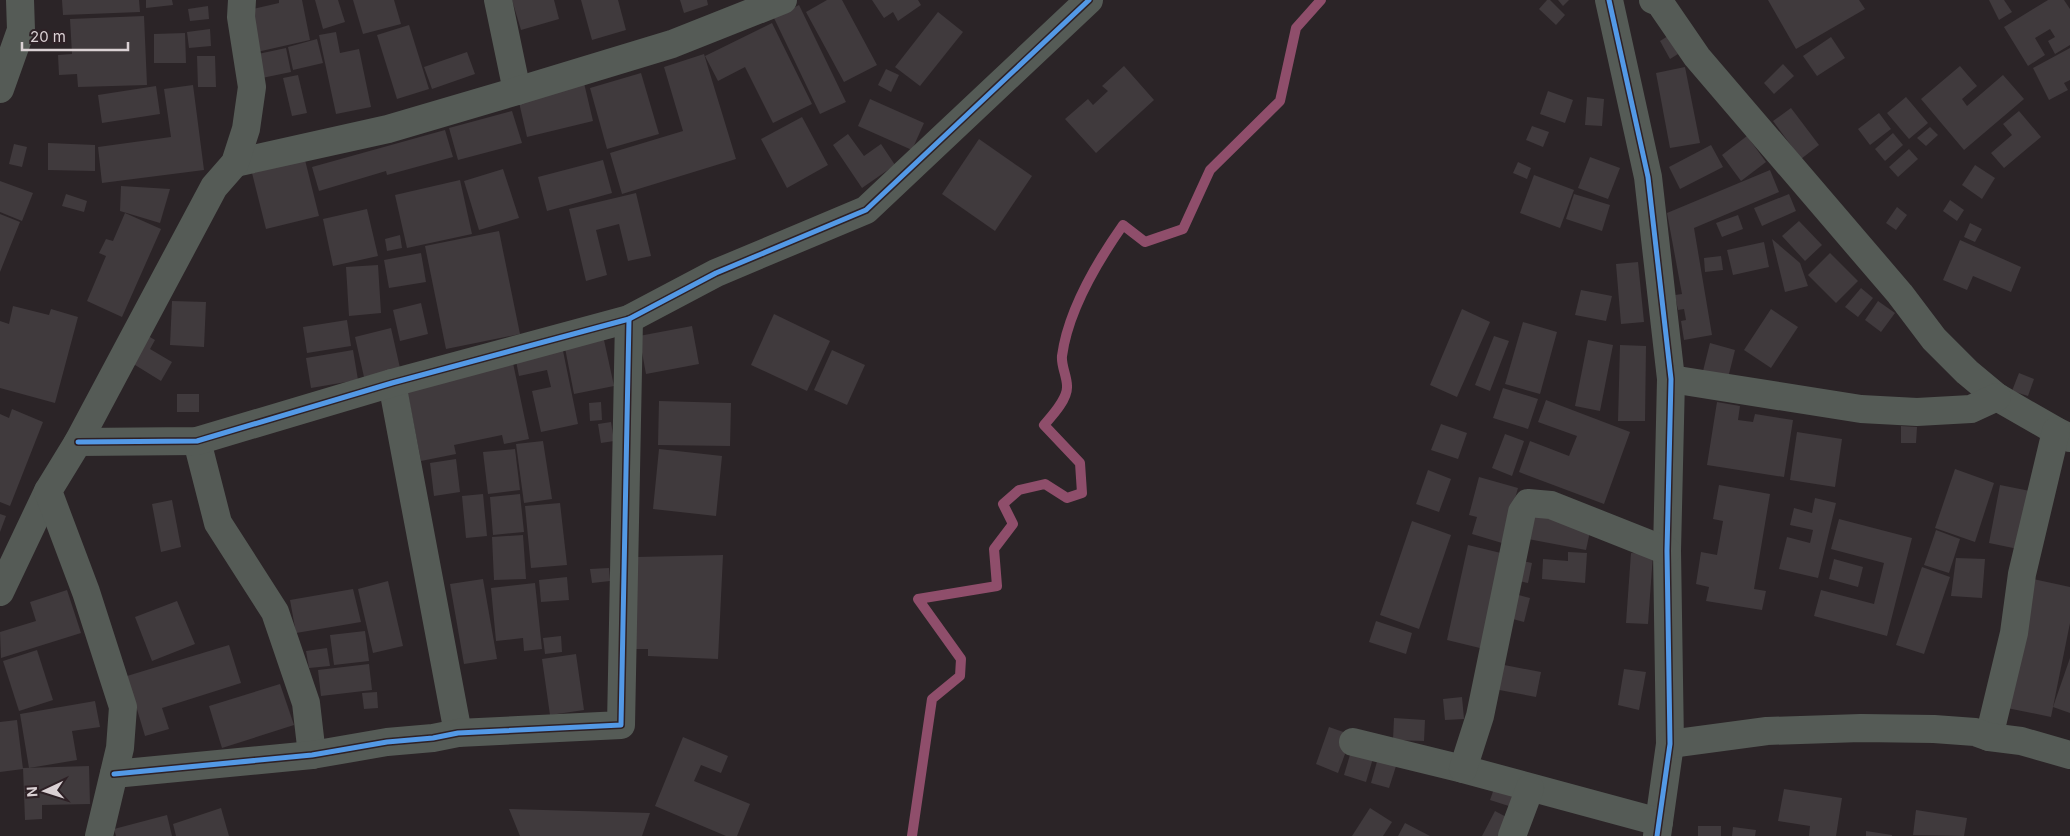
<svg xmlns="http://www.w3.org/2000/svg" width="2070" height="836" viewBox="0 0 2070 836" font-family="Inter,sans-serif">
	<rect width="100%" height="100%" fill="#2b2427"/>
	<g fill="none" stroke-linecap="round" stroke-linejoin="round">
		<path stroke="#8f4e6b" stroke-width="10" d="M912,836l20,-137 28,-23 1,-17 -43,-60 79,-13 -3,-37 19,-25 -10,-20 16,-14 26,-6 22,14 15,-5 -2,-30 -36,-38c8,-9 24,-26 23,-39 0,-10 -6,-20 -5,-30 6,-45 35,-94 61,-131l22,17 38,-13 27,-59 70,-69 16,-73 25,-28"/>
	</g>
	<g fill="#403a3d">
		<path d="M62,0h77l1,12 -77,3z"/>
		<path d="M146,0h26l1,5 -27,3z"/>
		<path d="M279,0h23l8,40 -53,12 -9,-42 31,-7z"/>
		<path d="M315,0h23l7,22 -22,7z"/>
		<path d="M353,0h41l7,24 -38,10z"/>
		<path d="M512,0h42l5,19 -38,11z"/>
		<path d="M581,0h37l8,30 -34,10z"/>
		<path d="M680,0h27l1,5 -24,8z"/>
		<path d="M827,0h15l35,65 -33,17 -38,-70z"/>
		<path d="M872,0h46l3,5 -23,16 -5,-9 -9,6z"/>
		<path d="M1547,0h3l15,15 -9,10 -17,-16z"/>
		<path d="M1558,0h11l-6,6z"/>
		<path d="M1768,0h91l6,9 -69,40z"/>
		<path d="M1989,0h15l8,12 -13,8z"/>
		<path d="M2048,0h16l6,9v36l-15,9 -7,-13 7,-4 -5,-8 -15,9 10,17 -17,11 -24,-39z"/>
		<path d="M799,5l47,97 -26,12 -46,-96z"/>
		<path d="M208,6l1,13 -19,2 -2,-12z"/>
		<path d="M938,12l25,20 -43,54 -25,-19z"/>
		<path d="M144,16l3,69 -69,2 -1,-13 -18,1 -1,-20 14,-1 -2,-35z"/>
		<path d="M772,23l40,81 -39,19 -28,-56 -27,14 -13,-25z"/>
		<path d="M409,25l20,64 -32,10 -20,-64z"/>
		<path d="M210,29l1,17 -22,2 -2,-16z"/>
		<path d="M336,32l4,21 19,-4 12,58 -35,7 -17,-79z"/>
		<path d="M185,33l1,30h-32v-29z"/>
		<path d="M1668,36l10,18 -8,5 -10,-18z"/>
		<path d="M1831,37l14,21 -28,18 -14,-20z"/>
		<path d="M317,39l6,24 -30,7 -5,-23z"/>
		<path d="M286,48l5,24 -29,6 -4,-24z"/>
		<path d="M2070,48v32l-6,3 4,7 -19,10 -16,-32z"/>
		<path d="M467,52l8,22 -43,15 -8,-22z"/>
		<path d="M704,54l32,105 -114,35 -12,-41 73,-22 -19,-64z"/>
		<path d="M197,56h18l1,31h-18z"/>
		<path d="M1783,64l11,12 -20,18 -10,-11z"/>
		<path d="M1124,66l30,34 -58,53 -31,-34 23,-20 5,6 15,-14 -6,-5z"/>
		<path d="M1960,66l17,20 -15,13 5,7 36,-31 21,24 -60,51 -43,-51z"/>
		<path d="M1685,67l15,76 -30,5 -14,-75z"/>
		<path d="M886,69l13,6 -8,17 -13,-7z"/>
		<path d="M641,73l18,61 -52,15 -17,-61z"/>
		<path d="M298,75l9,38 -15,3 -9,-38z"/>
		<path d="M584,83l9,38 -66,16 -9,-39z"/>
		<path d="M193,85l11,85 -102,13 -4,-36 73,-10 -7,-48z"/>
		<path d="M156,86l4,28 -58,9 -4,-28z"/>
		<path d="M1548,91l25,9 -8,23 -25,-9z"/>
		<path d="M1587,97l17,2 -2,27 -17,-1z"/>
		<path d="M1906,97l22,26 -19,16 -22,-26z"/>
		<path d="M870,99l54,24 -12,27 -54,-24z"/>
		<path d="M1791,108l28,37 -18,14 -28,-38z"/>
		<path d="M512,111l10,32 -64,17 -9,-32z"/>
		<path d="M2019,111l22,26 -37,31 -13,-15 21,-18 -9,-11z"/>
		<path d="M1879,113l12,16 -21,16 -12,-16z"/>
		<path d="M802,117l26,48 -41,23 -26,-49z"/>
		<path d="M1532,126l17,6 -6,15 -17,-7z"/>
		<path d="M1930,127l8,8 -12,11 -9,-8z"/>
		<path d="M445,130l8,27 -66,18 -1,-4 -67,20 -7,-24z"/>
		<path d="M1893,133l10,12 -18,16 -10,-12z"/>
		<path d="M848,134l16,22 17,-12 14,21 -33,23 -29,-43z"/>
		<path d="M1747,136l19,26 -25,19 -19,-26z"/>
		<path d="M979,139l53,37 -37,55 -53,-37z"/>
		<path d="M48,143l47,2v26l-47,-1z"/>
		<path d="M14,144l13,3 -5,20 -13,-3z"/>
		<path d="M1711,145l12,22 -43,22 -11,-22z"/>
		<path d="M1909,149l9,10 -20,18 -9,-10z"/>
		<path d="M1590,157l30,11 -12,31 -30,-11z"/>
		<path d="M305,160l14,56 -53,13 -14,-56z"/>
		<path d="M603,160l9,33 -65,18 -9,-34z"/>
		<path d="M1518,162l13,6 -4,11 -14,-6z"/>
		<path d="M1975,165l20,13 -13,21 -20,-14z"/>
		<path d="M503,169l16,49 -40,12 -15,-49z"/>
		<path d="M1770,170l9,22 -85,36 18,107 -28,5 -3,-19 5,-1 -2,-11 -6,1 -3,-15 7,-1 -15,-81z"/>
		<path d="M1534,175l40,15 -14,38 -40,-15z"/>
		<path d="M460,180l12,54 -65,14 -12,-53z"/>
		<path d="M0,181l33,12 -11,28 -22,-9z"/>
		<path d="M121,186l49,3 -10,34 -40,-12z"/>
		<path d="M636,193l15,63 -23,5 -9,-37 -23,6 11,45 -21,6 -17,-72z"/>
		<path d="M66,194l21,7 -3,11 -22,-6z"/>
		<path d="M1574,194l36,11 -8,26 -36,-12z"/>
		<path d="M1789,194l7,17 -34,15 -8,-18z"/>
		<path d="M1950,200l14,10 -7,11 -14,-10z"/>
		<path d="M1897,207l10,8 -11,15 -10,-7z"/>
		<path d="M367,209l11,47 -45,10 -10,-47z"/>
		<path d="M125,213l36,16 -39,88 -35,-16 19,-45 -7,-3 7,-14 7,2z"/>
		<path d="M0,214l20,8 -20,50z"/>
		<path d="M1738,215l5,14 -21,8 -6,-14z"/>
		<path d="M1799,221l23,24 -17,16 -23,-25z"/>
		<path d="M1970,223l12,6 -7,13 -11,-5z"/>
		<path d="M499,231l21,103 -74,15 -21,-103z"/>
		<path d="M400,235l2,13 -15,3 -2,-12z"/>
		<path d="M1772,239l28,24 8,23 -23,6z"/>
		<path d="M1960,240l61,27 -10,25 -38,-16 -6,14 -24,-10z"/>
		<path d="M1764,242l5,25 -36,8 -6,-25z"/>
		<path d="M421,253l5,29 -37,6 -5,-28z"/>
		<path d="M1830,253l28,28 -22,22 -28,-28z"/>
		<path d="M1721,256l2,14 -18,2 -1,-14z"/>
		<path d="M1638,262l6,60 -23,2 -5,-60z"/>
		<path d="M378,265l3,48 -32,3 -3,-49z"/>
		<path d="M1861,288l12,10 -15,19 -13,-10z"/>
		<path d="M1581,290l31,6 -6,25 -31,-6z"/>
		<path d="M172,301l34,1 -2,45 -34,-2z"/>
		<path d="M1878,301l17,12 -14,19 -16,-12z"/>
		<path d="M421,303l7,31 -28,7 -7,-31z"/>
		<path d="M13,306l36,9 2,-6 27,8 -23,86 -55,-15v-67l9,3z"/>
		<path d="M1462,309l28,13 -33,75 -27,-12z"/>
		<path d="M1771,309l27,18 -27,41 -27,-18z"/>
		<path d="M774,314l56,27 -23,50 -56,-26z"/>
		<path d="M347,320l4,26 -44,7 -4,-26z"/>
		<path d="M1523,322l34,10 -17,62 -35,-10z"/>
		<path d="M692,326l7,38 -53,10 -7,-38z"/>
		<path d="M391,328l9,40 -36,9 -9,-40z"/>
		<path d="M143,333l12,7 -5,9 22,13 -11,19 -34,-21z"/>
		<path d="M1494,336l15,5 -19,50 -15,-6z"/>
		<path d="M604,340l10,46 -40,8 -9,-46z"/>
		<path d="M1588,340l25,5 -13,66 -25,-5z"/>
		<path d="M1710,343l25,7 -8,32 -25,-7z"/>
		<path d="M1620,345l26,1 -1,75h-27z"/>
		<path d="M562,346l16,78 -37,8 -9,-41 19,-4 -4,-17 -28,6 -4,-20z"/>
		<path d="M353,350l5,30 -47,8 -5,-30z"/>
		<path d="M832,350l33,15 -18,40 -33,-15z"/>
		<path d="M513,363l16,76 -25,5 -2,-9 -48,10 2,9 -35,7 -15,-76z"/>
		<path d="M2019,373l15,6 -6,17 -16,-5z"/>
		<path d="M1503,388l35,11 -10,30 -35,-11z"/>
		<rect x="177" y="394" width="22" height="18"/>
		<path d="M1546,400l84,32 -26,72 -85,-32 11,-31 39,15 8,-20 -39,-14z"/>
		<path d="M659,401l72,2 -1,43 -72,-1z"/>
		<path d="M601,402l1,18 -12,1 -1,-18z"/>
		<path d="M1717,402l23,4 -2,14 15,2 2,-8 38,6 -9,57 -77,-12z"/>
		<path d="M12,409l31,13 -33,84 -10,-4v-88l9,4z"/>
		<path d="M611,422l3,19 -13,2 -3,-19z"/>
		<path d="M1441,424l26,9 -9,26 -27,-9z"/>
		<path d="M1901,426l16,1 -1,16h-15z"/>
		<path d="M1797,432l45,7 -7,48 -45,-7z"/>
		<path d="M1505,434l19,7 -12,35 -20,-8z"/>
		<path d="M543,441l9,58 -28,4 -8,-59z"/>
		<path d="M515,449l5,41 -32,4 -5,-42z"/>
		<path d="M659,449l63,7 -6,60 -63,-7z"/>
		<path d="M456,459l4,33 -26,4 -4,-33z"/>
		<path d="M1955,469l39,14 -19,59 -40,-14z"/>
		<path d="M1428,470l23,9 -12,33 -23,-8z"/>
		<path d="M1479,477l39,11 -16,55 -30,-9 5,-17 -8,-2z"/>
		<path d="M1719,485l51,9 -16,95 12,2 -4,19 -56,-9 3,-14 -13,-3 5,-32 16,3 6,-34 -10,-2z"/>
		<path d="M2000,485l30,6 -12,58 -29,-6z"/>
		<path d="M483,494l4,42 -21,2 -4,-42z"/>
		<path d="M520,494l4,38 -31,3 -3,-38z"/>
		<path d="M1815,498l21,5 -18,75 -39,-9 8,-32 23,6 3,-13 -23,-5 4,-17 18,5z"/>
		<path d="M172,500l9,47 -20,5 -9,-48z"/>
		<path d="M560,503l7,62 -36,3 -6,-62z"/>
		<path d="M1533,511l59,11 -6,28 -58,-11z"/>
		<path d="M0,514l6,2 -6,16z"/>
		<path d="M1839,519l73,19 -25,98 -73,-20 7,-26 53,14 10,-41 -53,-14z"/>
		<path d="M1412,521l39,14 -32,94 -39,-14z"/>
		<path d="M1936,530l24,9 -11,34 -25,-8z"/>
		<path d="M523,535l3,44 -32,1 -2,-43z"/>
		<path d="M1468,545l37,9 -21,95 -37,-9z"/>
		<path d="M1568,552l19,1 -2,30 -43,-4 1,-20 25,2z"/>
		<path d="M1631,553l22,1 -5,70 -22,-1z"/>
		<path d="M723,555l-5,104 -70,-3v-7h-13l2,-92z"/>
		<path d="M1956,558l29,1 -3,39 -31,-2z"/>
		<path d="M1834,559l29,8 -5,20 -29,-8z"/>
		<path d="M1523,561l9,2 -4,20 -10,-2z"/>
		<path d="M1922,567l28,10 -26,77 -28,-9z"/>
		<path d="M609,568l1,13 -18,2 -2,-14z"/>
		<path d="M567,577l2,23 -28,2 -2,-22z"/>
		<path d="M2028,578l42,9v36l-19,94 -49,-10z"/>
		<path d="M483,579l14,80 -33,5 -14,-80z"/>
		<path d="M388,581l15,65 -30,7 -15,-64z"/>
		<path d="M535,583l7,66 -18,2 -1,-13 -27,3 -5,-53z"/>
		<path d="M353,589l8,33 -65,11 -6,-33z"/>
		<path d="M67,590l14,43 -80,25 -1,-26 36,-11 -6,-19z"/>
		<path d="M1515,594l15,4 -6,24 -15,-4z"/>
		<path d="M177,601l18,43 -43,17 -17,-44z"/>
		<path d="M1376,621l36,12 -6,21 -37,-12z"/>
		<path d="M365,631l4,30 -35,4 -4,-30z"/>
		<path d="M561,636l1,16 -17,2 -2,-16z"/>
		<path d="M229,645l12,38 -79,25 7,21 -24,7 -18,-60z"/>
		<path d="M327,648l3,18 -21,2 -3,-17z"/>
		<path d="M37,650l16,50 -34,11 -16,-50z"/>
		<path d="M576,654l8,56 -34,5 -8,-56z"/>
		<path d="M2070,658v55l-17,-6z"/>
		<path d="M369,664l3,26 -51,6 -3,-26z"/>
		<path d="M1499,664l42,8 -5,25 -42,-8z"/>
		<path d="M1624,669l22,3 -7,38 -21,-5z"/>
		<path d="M280,684l14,41 -72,23 -13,-42z"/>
		<path d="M377,692l1,16 -14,1 -2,-16z"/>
		<path d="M1462,697l2,22 -19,1 -2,-21z"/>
		<path d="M95,701l5,26 -28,4 5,29 -48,8 -9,-54z"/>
		<path d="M1394,718l31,2 -1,21 -31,-1z"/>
		<path d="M17,720l6,49 -23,3v-50z"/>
		<path d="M1329,727l23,8 -14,38 -22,-9z"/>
		<path d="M683,737l45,19 -7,17 -20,-8 -7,16 56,23 -13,32h-11l-71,-30z"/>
		<path d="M1352,748l22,7 -8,27 -22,-7z"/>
		<path d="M1378,758l19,5 -8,25 -18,-5z"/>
		<path d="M89,766l1,38 -48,1v14l-17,1 -2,-52z"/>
		<path d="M1496,783l22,8 -6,16 -22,-7z"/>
		<path d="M1784,789l58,9 -6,38h-27l1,-10 -32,-5z"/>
		<path d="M221,808l8,28h-53l-3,-12z"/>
		<path d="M1370,808l22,14 -9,14h-31z"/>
		<path d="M509,809l141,4 -8,23h-122z"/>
		<path d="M1916,810l51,8 -3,18 -51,-1z"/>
		<path d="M1495,811l19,10 -8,15h-24z"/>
		<path d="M167,815l5,21h-56l-2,-7z"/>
		<path d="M1405,823l25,13h-32z"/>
		<rect x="1698" y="826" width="23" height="10"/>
		<path d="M1733,827l23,3 -1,6h-23z"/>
		<path d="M1866,831l26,4v1h-26z"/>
	</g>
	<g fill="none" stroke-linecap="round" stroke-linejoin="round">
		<g stroke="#555b56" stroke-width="28">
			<path d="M498,0l19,91"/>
			<path d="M1609,0l39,177 23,202 -4,172 3,193 -13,92"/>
			<path d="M1653,0l7,3 37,54 203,237 34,45 33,33 30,25 59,34 14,7"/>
			<path d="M0,89l21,-59 -1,-30"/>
			<path d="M235,163l153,-34 129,-38 155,-47 111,-44"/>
			<path d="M1671,379l190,30 56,3 54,-3 26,-12"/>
			<path d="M392,383l66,350"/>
			<path d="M197,441l21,82 57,89 31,91 6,52"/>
			<path d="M78,442l119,-1 195,-58 237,-64 87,-46 150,-63 223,-210"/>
			<path d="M0,592l48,-101"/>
			<path d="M1989,737l25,-104 8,-59 34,-143"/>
			<path d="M1353,742l110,27 196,53"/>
			<path d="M1670,744l97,-13 94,-3 73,1 41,3 14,5 32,4 49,14"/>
			<path d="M1463,769l17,-53 42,-204 6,-9 23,2 116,46"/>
			<path d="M114,774l198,-19 75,-13 46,-4 25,-5 163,-8 8,-406"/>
			<path d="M99,836l21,-88 3,-41 -37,-115 -38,-101 30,-49 136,-255 21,-24 11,-34 6,-42 -11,-70 1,-17"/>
			<path d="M1512,836l18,-48"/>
		</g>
		<g stroke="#2e2126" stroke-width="8">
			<g id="cycleway">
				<path d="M1609,0l39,177 23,202 -4,172 3,193 -13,92"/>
				<path d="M78,442l119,-1 195,-58 237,-64 87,-46 150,-63 223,-210"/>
				<path d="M114,774l198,-19 75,-13 46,-4 25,-5 163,-8 8,-406"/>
			</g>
		</g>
		<use href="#cycleway" stroke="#5399e6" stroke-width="5"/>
	</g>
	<g transform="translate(45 791) rotate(266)" stroke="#2e2126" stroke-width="4" paint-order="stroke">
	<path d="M0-4L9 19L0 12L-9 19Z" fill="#dad1d4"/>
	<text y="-8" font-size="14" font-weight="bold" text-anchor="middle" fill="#dad1d4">N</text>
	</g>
	<path d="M22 42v8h106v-8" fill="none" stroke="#dad1d4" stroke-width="2.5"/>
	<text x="30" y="42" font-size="15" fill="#dad1d4" stroke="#2e2126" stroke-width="4" paint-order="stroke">20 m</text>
</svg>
